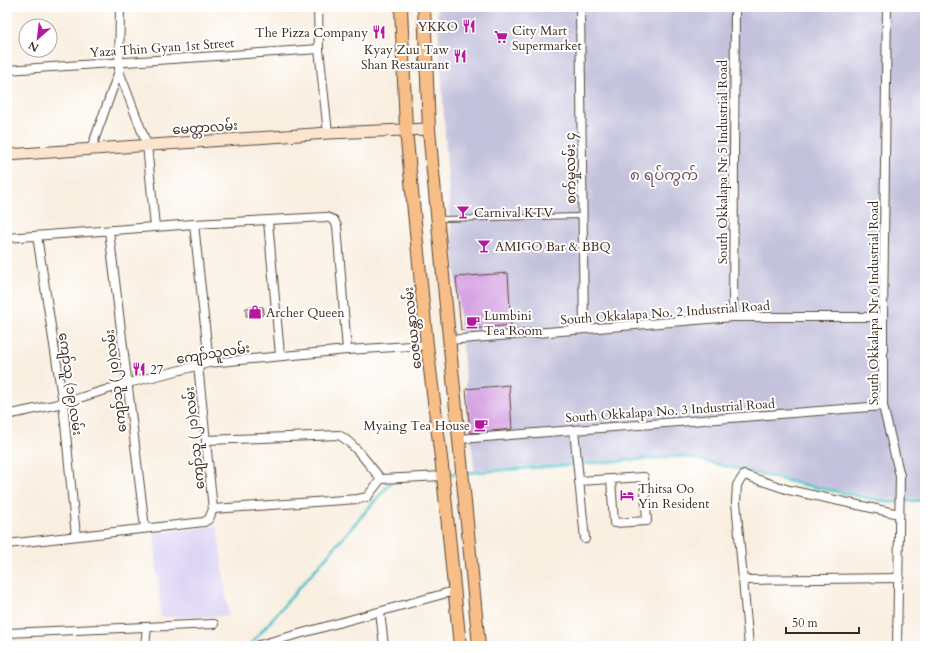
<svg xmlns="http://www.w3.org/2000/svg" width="932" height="653" viewBox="0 0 932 653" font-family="Cardo,'Noto Sans Myanmar',serif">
	<rect width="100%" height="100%" fill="#fff"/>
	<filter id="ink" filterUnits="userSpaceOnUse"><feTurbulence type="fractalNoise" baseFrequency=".025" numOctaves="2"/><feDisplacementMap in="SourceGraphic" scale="8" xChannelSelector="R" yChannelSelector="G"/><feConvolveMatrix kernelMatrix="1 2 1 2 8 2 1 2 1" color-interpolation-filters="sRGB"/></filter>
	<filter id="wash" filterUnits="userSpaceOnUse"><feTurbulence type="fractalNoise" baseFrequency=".012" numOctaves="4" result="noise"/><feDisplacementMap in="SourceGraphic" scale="16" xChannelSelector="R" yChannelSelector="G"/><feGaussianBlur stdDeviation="0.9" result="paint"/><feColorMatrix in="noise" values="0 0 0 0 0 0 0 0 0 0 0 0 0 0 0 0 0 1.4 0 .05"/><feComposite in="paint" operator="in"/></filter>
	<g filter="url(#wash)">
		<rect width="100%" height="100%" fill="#f9efe1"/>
		<path fill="#ded5f5" d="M217,526l12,90 -68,1 -7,-84z"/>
		<path fill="#c3c1db" d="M437,7h488v491l-37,1 -83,-15 -121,-29 -210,15 -24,-256z"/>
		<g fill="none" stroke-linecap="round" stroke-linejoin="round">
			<g stroke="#55c3cc" stroke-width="3">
				<path d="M464,473l219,-17 122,29 84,17 36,-2"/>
				<path d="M446,474l13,-1"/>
				<path d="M249,646l143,-165"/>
			</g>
		</g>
		<g id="blocks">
			<g fill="#d6a3e3">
				<path d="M508,273l3,52 -50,5 -5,-53z"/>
				<path d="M263,307l1,8 -18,1v-8z"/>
				<path d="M509,385l3,44 -42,4 -4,-44z"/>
			</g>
		</g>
	</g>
	<g filter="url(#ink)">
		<use href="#blocks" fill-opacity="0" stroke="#58483b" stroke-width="1"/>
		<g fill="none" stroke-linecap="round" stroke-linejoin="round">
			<g stroke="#58483b" stroke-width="6">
				<path id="service" d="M439,219l143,-3"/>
			</g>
			<g stroke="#58483b" stroke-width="10">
				<g id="minor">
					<path d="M318,7l1,42 9,84"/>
					<path d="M580,7l4,322"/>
					<path d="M887,7l-4,310v89l17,70 -3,170"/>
					<path d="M7,70l312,-21"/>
					<path d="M119,71l28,74 8,82"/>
					<path d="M91,149l28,-78 1,-64"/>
					<path d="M268,221l12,134"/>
					<path d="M194,224l15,139"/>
					<path d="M109,231l36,297"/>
					<path d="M37,236l26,167 13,133"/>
					<path d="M7,238l187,-14 132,-7 8,3 3,6 10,124"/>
					<path d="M733,317l2,-310"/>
					<path d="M449,340l284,-23h150"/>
					<path d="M7,415l56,-12 65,-20 81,-20 138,-13 80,-5"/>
					<path d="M574,430l11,109"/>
					<path d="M459,439l424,-33"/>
					<path d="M206,440l133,-5c17,10 29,29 42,44l62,-3"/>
					<path d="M579,481l65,-4 3,44 -33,2 -3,-44"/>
					<path d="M213,509l145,-10 9,-2 14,-18"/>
					<path d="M7,544l197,-22 5,-3 4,-10 -15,-144"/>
					<path d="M743,580l156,-2"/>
					<path d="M380,612l4,34"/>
					<path d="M7,633l207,-9"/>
					<path d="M259,645l195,-54"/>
					<path d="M145,646l2,-19"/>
					<path d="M749,646l-13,-144 1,-17 7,-10 45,15 110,24"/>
				</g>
			</g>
			<g stroke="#58483b" stroke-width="13">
				<path id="secondary" d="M7,155l321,-22 101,-4"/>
			</g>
			<g stroke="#58483b" stroke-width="14">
				<g id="primary">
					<path d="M401,7l5,123 21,215 15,121 18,180"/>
					<path d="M424,7l5,122 3,33 47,484"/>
				</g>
			</g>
			<use href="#service" stroke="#fff" stroke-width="4"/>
			<use href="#minor" stroke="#fff" stroke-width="8"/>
			<use href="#secondary" stroke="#fce5cf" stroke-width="11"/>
			<use href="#primary" stroke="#f7be88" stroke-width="12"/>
		</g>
	</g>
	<defs>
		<g id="restaurant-bare" transform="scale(1.08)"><path d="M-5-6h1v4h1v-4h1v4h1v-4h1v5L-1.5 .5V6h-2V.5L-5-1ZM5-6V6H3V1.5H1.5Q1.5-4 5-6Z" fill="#b5179e" stroke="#fff" stroke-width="2.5" paint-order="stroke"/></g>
		<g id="supermarket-bare" transform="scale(1.08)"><path d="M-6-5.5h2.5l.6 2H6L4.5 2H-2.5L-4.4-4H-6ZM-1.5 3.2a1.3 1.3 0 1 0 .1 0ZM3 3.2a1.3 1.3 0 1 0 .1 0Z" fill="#b5179e" stroke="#fff" stroke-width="2.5" paint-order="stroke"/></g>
		<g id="bar-bare" transform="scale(1.08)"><path d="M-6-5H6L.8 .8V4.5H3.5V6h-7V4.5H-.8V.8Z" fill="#b5179e" stroke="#fff" stroke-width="2.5" paint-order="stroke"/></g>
		<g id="shop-bare" transform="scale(1.08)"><path d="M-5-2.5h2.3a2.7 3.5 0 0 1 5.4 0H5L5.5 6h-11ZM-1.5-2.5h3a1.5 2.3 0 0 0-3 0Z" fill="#b5179e" stroke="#fff" stroke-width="2.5" paint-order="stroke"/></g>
		<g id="cafe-bare" transform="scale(1.08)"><path d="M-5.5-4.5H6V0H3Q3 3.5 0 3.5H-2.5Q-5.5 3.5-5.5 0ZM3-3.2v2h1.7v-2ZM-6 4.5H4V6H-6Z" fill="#b5179e" stroke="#fff" stroke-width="2.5" paint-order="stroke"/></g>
		<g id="hotel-bare" transform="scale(1.08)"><path d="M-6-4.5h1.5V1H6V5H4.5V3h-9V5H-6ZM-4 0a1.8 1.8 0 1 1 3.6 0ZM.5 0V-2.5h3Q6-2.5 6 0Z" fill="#b5179e" stroke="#fff" stroke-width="2.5" paint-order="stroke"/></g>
	</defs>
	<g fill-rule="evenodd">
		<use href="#restaurant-bare" x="469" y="26"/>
		<use href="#restaurant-bare" x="379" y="32"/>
		<use href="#supermarket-bare" x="501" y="37"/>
		<use href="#restaurant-bare" x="460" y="56"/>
		<use href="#bar-bare" x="463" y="212"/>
		<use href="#bar-bare" x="484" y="246"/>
		<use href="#shop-bare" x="255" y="312"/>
		<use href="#cafe-bare" x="473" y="322"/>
		<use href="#restaurant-bare" x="139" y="369"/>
		<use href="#cafe-bare" x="481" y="425"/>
		<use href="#hotel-bare" x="627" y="495"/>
	</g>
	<g text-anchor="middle" stroke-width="4" stroke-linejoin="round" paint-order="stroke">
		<g font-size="13" fill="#3b2a1e" stroke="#fff" text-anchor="start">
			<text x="458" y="31" text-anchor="end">YKKO</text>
			<text x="512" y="35">City Mart<tspan x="512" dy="15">Supermarket</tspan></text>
			<text x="368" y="37" text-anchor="end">The Pizza Company</text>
			<text x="449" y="54" text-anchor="end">Kyay Zuu Taw<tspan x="449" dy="15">Shan Restaurant</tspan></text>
			<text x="474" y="217">Carnival KTV</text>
			<text x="495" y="251">AMIGO Bar &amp; BBQ</text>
			<text x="266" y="317">Archer Queen</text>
			<text x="484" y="320">Lumbini<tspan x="484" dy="15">Tea Room</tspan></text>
			<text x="150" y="374">27</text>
			<text x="470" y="430" text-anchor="end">Myaing Tea House</text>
			<text x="638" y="493">Thitsa Oo<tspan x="638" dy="15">Yin Resident</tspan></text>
		</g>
		<g font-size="13" fill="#3b2a1e" stroke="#fff">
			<text transform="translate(162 47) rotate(-4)" y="5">Yaza Thin Gyan 1st Street</text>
			<text transform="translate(205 127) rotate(-4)" y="5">မေတ္တာလမ်း</text>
			<text transform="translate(722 162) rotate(-90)" y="5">South Okkalapa Nr 5 Industrial Road</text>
			<text transform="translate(570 168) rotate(-91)" y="5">စက်မှုလမ်း ၄</text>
			<text transform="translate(873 303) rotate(-90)" y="5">South Okkalapa Nr 6 Industrial Road</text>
			<text transform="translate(665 312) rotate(-4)" y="5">South Okkalapa No. 2 Industrial Road</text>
			<text transform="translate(412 328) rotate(-96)" y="5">ဝေဇယန္တာလမ်း</text>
			<text transform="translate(213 353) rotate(-9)" y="5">ကျော်သူလမ်း</text>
			<text transform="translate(115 381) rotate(-97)" y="5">ကျော်သူ (၂၀)လမ်း</text>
			<text transform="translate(71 384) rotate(82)" y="5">ကျော်သူ (၁၉)လမ်း</text>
			<text transform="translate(670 410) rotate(-4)" y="5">South Okkalapa No. 3 Industrial Road</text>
			<text transform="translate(194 438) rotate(-96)" y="5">ကျော်သူ (၂၁)လမ်း</text>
		</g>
		<g font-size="15" fill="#715463" stroke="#fff">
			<text x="664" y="180">၈ ရပ်ကွက်</text>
		</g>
	</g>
	<rect width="932" height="653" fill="none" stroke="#fff" stroke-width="24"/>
	<g transform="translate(38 38) rotate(208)"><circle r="19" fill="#ffffff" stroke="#b1aaa5"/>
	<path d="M0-3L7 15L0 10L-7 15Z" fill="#b5179e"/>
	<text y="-6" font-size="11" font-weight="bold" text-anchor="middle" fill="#3b2a1e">N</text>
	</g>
	<path d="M786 627v6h73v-6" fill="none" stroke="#3b2a1e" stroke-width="2"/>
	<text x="792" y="627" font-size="12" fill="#3b2a1e" stroke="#ffffff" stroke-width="3" paint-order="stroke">50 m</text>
</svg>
